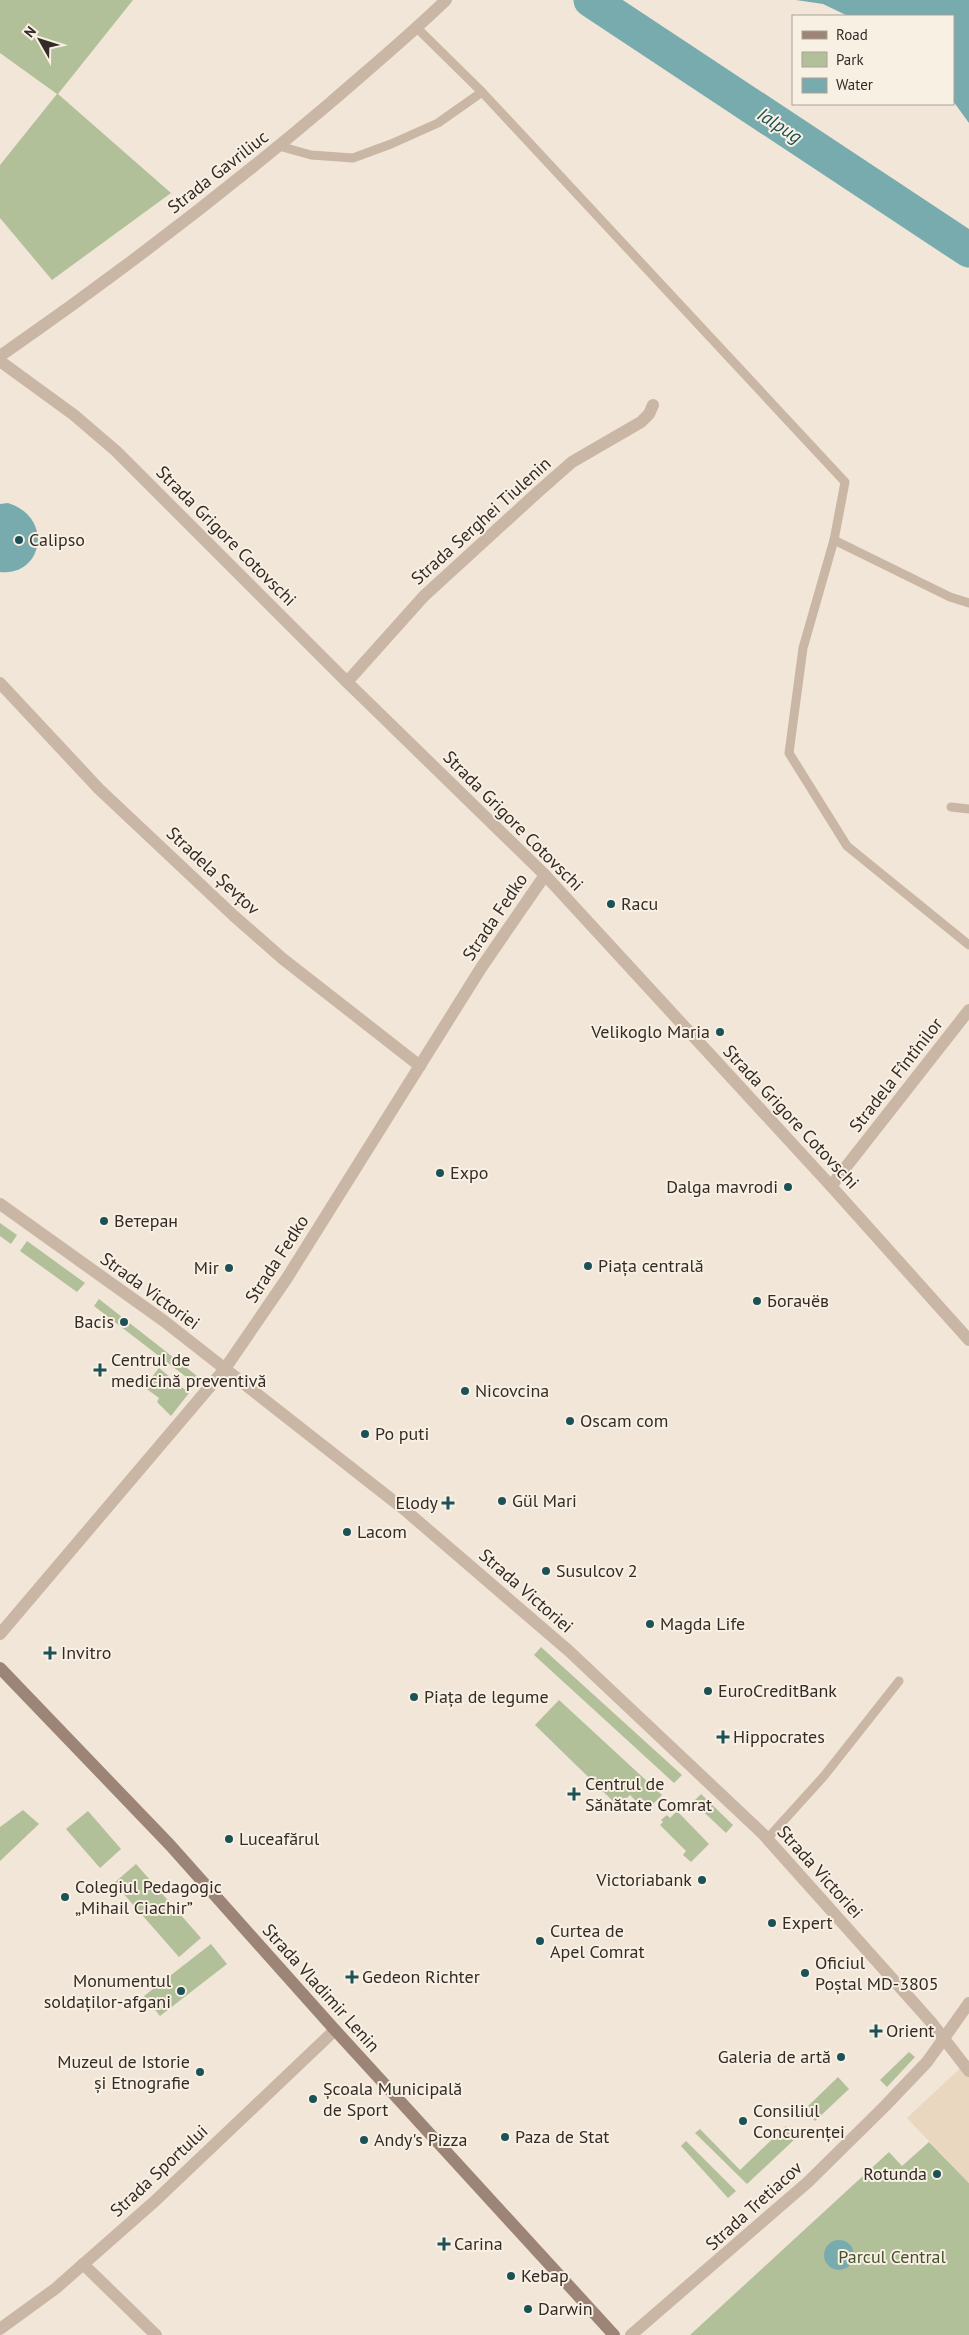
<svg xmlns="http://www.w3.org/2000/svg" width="969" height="2335" viewBox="0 0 969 2335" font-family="'PT Sans',sans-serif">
	<rect width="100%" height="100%" fill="#f1e6d8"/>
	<g fill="#b2c099">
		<path d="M0,0h133l-75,94 113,99 -119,87 -52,-62v-53l57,-71 -57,-41z"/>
		<path d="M0,1223l17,12 -6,9 -11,-8z"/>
		<path d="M27,1241l58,42 -8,9 -57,-41z"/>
		<path d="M99,1299l98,77 -3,7 -100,-77z"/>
		<path d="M159,1368l30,25 -18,23 -14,-14 2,-4 -15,-11z"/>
		<path d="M541,1647l141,128 -8,8 -140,-128z"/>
		<path d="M559,1700l103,95 -16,16 -16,-16 -12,11 -83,-81z"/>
		<path d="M701,1794l32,31 -7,8 -33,-31z"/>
		<path d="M23,1810l16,14 -39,37v-34z"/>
		<path d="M88,1811l33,38 -21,19 -34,-39z"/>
		<path d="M677,1811l32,33 -18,18 -8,-7 3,-4 -26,-26 3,-3 -2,-2 6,-5 3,3z"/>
		<path d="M136,1864l65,74 -22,19 -65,-74z"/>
		<path d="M211,1944l16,20 -67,52 -16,-20z"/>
		<path d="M909,2052l6,5 -28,30 -7,-7z"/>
		<path d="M838,2077l11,12 -34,32 -10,-12z"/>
		<path d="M786,2126l11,11 -50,47 -52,-51 5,-4 40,41z"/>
		<path d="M686,2141l50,50 -8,7 -47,-52z"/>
		<path d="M929,2142l40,41v152h-279l199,-183 13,14z"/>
	</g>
	<path fill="#e9d7bf" d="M969,2060v123l-62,-65z"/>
	<g fill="#78abae">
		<path d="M796,0h173v123l-16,-22v-85h-105l-25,-12z"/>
		<path d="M8,503c47,15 34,74 -8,69v-68z"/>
		<circle cx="839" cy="2255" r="15"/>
	</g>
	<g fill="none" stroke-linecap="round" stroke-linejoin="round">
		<path stroke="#78abae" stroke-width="35" d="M591,0l378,250"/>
		<g stroke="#c9b6a5" stroke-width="9">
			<path d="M417,28l65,64 363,390 -11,58 -31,108 -14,105 58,93 122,99"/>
			<path d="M279,146l32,9 42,3 38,-14 47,-21 44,-31"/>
			<path d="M834,540l116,57 19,6"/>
			<path d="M951,807l18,2"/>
			<path d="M767,1839l57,-63 75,-95"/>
		</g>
		<g stroke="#c9b6a5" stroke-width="12">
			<path d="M0,361l74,54 42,36 231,231 198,193 286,311 138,154"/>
			<path d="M347,682l77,-86 115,-105 33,-29 69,-40 8,-8 4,-9"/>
			<path d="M0,683l99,106 135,127 49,43 137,107"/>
			<path d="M831,1186l138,-176"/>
			<path d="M0,1204l164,117 241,189 164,141 194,183 168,188 38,49"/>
			<path d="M0,1634l224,-264 63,-92 194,-310 64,-93"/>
			<path d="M83,2264l73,71"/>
			<path d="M0,2329l55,-40 100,-88 180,-171"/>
			<path d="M631,2335l177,-153 77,-76 42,-44 42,-59"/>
		</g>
		<path stroke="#c9b6a5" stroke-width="12" d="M0,356c114,-79 224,-163 330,-253 39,-34 79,-67 116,-103"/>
		<path stroke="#9c8576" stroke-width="12" d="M0,1668l170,177 165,185 279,305"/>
	</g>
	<g fill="#1c5155" stroke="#f9f0e4" stroke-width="2">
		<circle cx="19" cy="540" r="5"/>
		<circle cx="611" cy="904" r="5"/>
		<circle cx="720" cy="1032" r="5"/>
		<circle cx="440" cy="1173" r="5"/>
		<circle cx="788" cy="1187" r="5"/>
		<circle cx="104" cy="1221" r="5"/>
		<circle cx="588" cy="1266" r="5"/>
		<circle cx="229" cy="1268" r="5"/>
		<circle cx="757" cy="1301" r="5"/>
		<circle cx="124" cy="1322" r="5"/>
		<path d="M97.5 1362.5h5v5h5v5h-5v5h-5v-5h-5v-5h5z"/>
		<circle cx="465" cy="1391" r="5"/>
		<circle cx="570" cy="1421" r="5"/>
		<circle cx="365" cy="1434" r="5"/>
		<circle cx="502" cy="1501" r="5"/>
		<path d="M445.5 1495.5h5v5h5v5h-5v5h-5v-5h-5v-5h5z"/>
		<circle cx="347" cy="1532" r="5"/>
		<circle cx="546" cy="1571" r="5"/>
		<circle cx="650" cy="1624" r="5"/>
		<path d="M47.5 1645.5h5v5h5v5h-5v5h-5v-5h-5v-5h5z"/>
		<circle cx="708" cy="1691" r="5"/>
		<circle cx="414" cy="1697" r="5"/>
		<path d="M720.5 1729.5h5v5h5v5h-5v5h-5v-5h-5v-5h5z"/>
		<path d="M571.5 1786.5h5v5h5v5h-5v5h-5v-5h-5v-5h5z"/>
		<circle cx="229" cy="1839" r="5"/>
		<circle cx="702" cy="1880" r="5"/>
		<circle cx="65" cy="1897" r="5"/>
		<circle cx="772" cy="1923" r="5"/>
		<circle cx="540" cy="1941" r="5"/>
		<circle cx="805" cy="1973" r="5"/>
		<path d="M349.5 1969.5h5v5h5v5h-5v5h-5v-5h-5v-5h5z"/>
		<circle cx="181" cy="1991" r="5"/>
		<path d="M873.5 2023.5h5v5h5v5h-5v5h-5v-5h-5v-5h5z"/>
		<circle cx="841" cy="2057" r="5"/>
		<circle cx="200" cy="2072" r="5"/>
		<circle cx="313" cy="2099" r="5"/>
		<circle cx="743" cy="2121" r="5"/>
		<circle cx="505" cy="2137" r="5"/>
		<circle cx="364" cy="2140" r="5"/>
		<circle cx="937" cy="2174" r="5"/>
		<path d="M441.5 2236.5h5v5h5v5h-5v5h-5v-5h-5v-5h5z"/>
		<circle cx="511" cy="2276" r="5"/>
		<circle cx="528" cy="2309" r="5"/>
	</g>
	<g text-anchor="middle" stroke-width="4" stroke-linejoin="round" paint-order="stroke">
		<g font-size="18" fill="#342b26" stroke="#f9f0e4">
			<text transform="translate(218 172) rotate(-38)" y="6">Strada Gavriliuc</text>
			<text transform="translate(481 521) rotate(-42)" y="6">Strada Serghei Tiulenin</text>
			<text transform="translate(226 536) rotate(45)" y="6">Strada Grigore Cotovschi</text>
			<text transform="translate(513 821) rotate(45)" y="6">Strada Grigore Cotovschi</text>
			<text transform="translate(213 871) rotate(43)" y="6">Stradela Șevțov</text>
			<text transform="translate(495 917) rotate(-56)" y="6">Strada Fedko</text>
			<text transform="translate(896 1075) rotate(-52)" y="6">Stradela Fîntînilor</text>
			<text transform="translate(791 1117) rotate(47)" y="6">Strada Grigore Cotovschi</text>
			<text transform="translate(277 1259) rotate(-57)" y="6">Strada Fedko</text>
			<text transform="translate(150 1291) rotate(36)" y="6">Strada Victoriei</text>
			<text transform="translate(526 1591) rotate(41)" y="6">Strada Victoriei</text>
			<text transform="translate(820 1872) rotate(48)" y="6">Strada Victoriei</text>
			<text transform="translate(321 1988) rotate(48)" y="6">Strada Vladimir Lenin</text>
			<text transform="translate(159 2171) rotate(-43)" y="6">Strada Sportului</text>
			<text transform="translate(754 2206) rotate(-42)" y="6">Strada Tretiacov</text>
		</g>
		<g font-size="18" fill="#342b26" stroke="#f9f0e4" text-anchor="start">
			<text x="29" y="546">Calipso</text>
			<text x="621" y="910">Racu</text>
			<text x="710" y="1038" text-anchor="end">Velikoglo Maria</text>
			<text x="450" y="1179">Expo</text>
			<text x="778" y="1193" text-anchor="end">Dalga mavrodi</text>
			<text x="114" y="1227">Ветеран</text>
			<text x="598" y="1272">Piața centrală</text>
			<text x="219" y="1274" text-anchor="end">Mir</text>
			<text x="767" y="1307">Богачёв</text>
			<text x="114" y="1328" text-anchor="end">Bacis</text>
			<text x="111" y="1366">Centrul de<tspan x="111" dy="21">medicină preventivă</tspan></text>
			<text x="475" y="1397">Nicovcina</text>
			<text x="580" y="1427">Oscam com</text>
			<text x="375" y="1440">Po puti</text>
			<text x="512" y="1507">Gül Mari</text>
			<text x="438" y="1509" text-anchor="end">Elody</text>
			<text x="357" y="1538">Lacom</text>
			<text x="556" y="1577">Susulcov 2</text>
			<text x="660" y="1630">Magda Life</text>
			<text x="61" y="1659">Invitro</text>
			<text x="718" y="1697">EuroCreditBank</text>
			<text x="424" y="1703">Piața de legume</text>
			<text x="733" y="1743">Hippocrates</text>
			<text x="585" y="1790">Centrul de<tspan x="585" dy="21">Sănătate Comrat</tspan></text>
			<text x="239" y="1845">Luceafărul</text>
			<text x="692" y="1886" text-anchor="end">Victoriabank</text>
			<text x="75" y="1893">Colegiul Pedagogic<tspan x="75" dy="21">„Mihail Ciachir”</tspan></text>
			<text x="782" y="1929">Expert</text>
			<text x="550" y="1937">Curtea de<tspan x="550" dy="21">Apel Comrat</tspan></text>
			<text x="815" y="1969">Oficiul<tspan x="815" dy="21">Poștal MD-3805</tspan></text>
			<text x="362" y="1983">Gedeon Richter</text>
			<text x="171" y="1987" text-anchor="end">Monumentul<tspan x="171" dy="21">soldaților-afgani</tspan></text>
			<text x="886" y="2037">Orient</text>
			<text x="831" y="2063" text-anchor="end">Galeria de artă</text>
			<text x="190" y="2068" text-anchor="end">Muzeul de Istorie<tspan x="190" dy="21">și Etnografie</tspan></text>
			<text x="323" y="2095">Școala Municipală<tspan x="323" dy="21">de Sport</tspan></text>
			<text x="753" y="2117">Consiliul<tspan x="753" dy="21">Concurenței</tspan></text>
			<text x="515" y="2143">Paza de Stat</text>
			<text x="374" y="2146">Andy's Pizza</text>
			<text x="927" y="2180" text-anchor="end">Rotunda</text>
			<text x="454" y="2250">Carina</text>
			<text x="521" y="2282">Kebap</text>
			<text x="538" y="2315">Darwin</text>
		</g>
		<g font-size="18" fill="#43522a" stroke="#f9f0e4">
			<text x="892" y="2263">Parcul Central</text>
		</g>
		<g font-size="19" font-style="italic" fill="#1c5155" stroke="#f9f0e4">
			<text transform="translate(780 125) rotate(33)" y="7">Ialpug</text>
		</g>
	</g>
	<rect x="792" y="15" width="162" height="90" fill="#f9f0e4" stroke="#aaa198"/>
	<rect x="802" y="31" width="25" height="8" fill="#9c8576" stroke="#aaa198"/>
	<text x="836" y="40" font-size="15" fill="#342b26">Road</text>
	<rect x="802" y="52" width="25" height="15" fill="#b2c099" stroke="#aaa198"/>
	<text x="836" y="65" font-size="15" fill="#342b26">Park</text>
	<rect x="802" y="78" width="25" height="15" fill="#78abae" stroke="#aaa198"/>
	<text x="836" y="90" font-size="15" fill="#342b26">Water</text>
	<g transform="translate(40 40) rotate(309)" stroke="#f9f0e4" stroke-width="4" paint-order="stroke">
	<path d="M0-4L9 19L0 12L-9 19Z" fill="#342b26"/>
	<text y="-8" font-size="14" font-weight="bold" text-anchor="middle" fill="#342b26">N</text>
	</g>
</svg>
